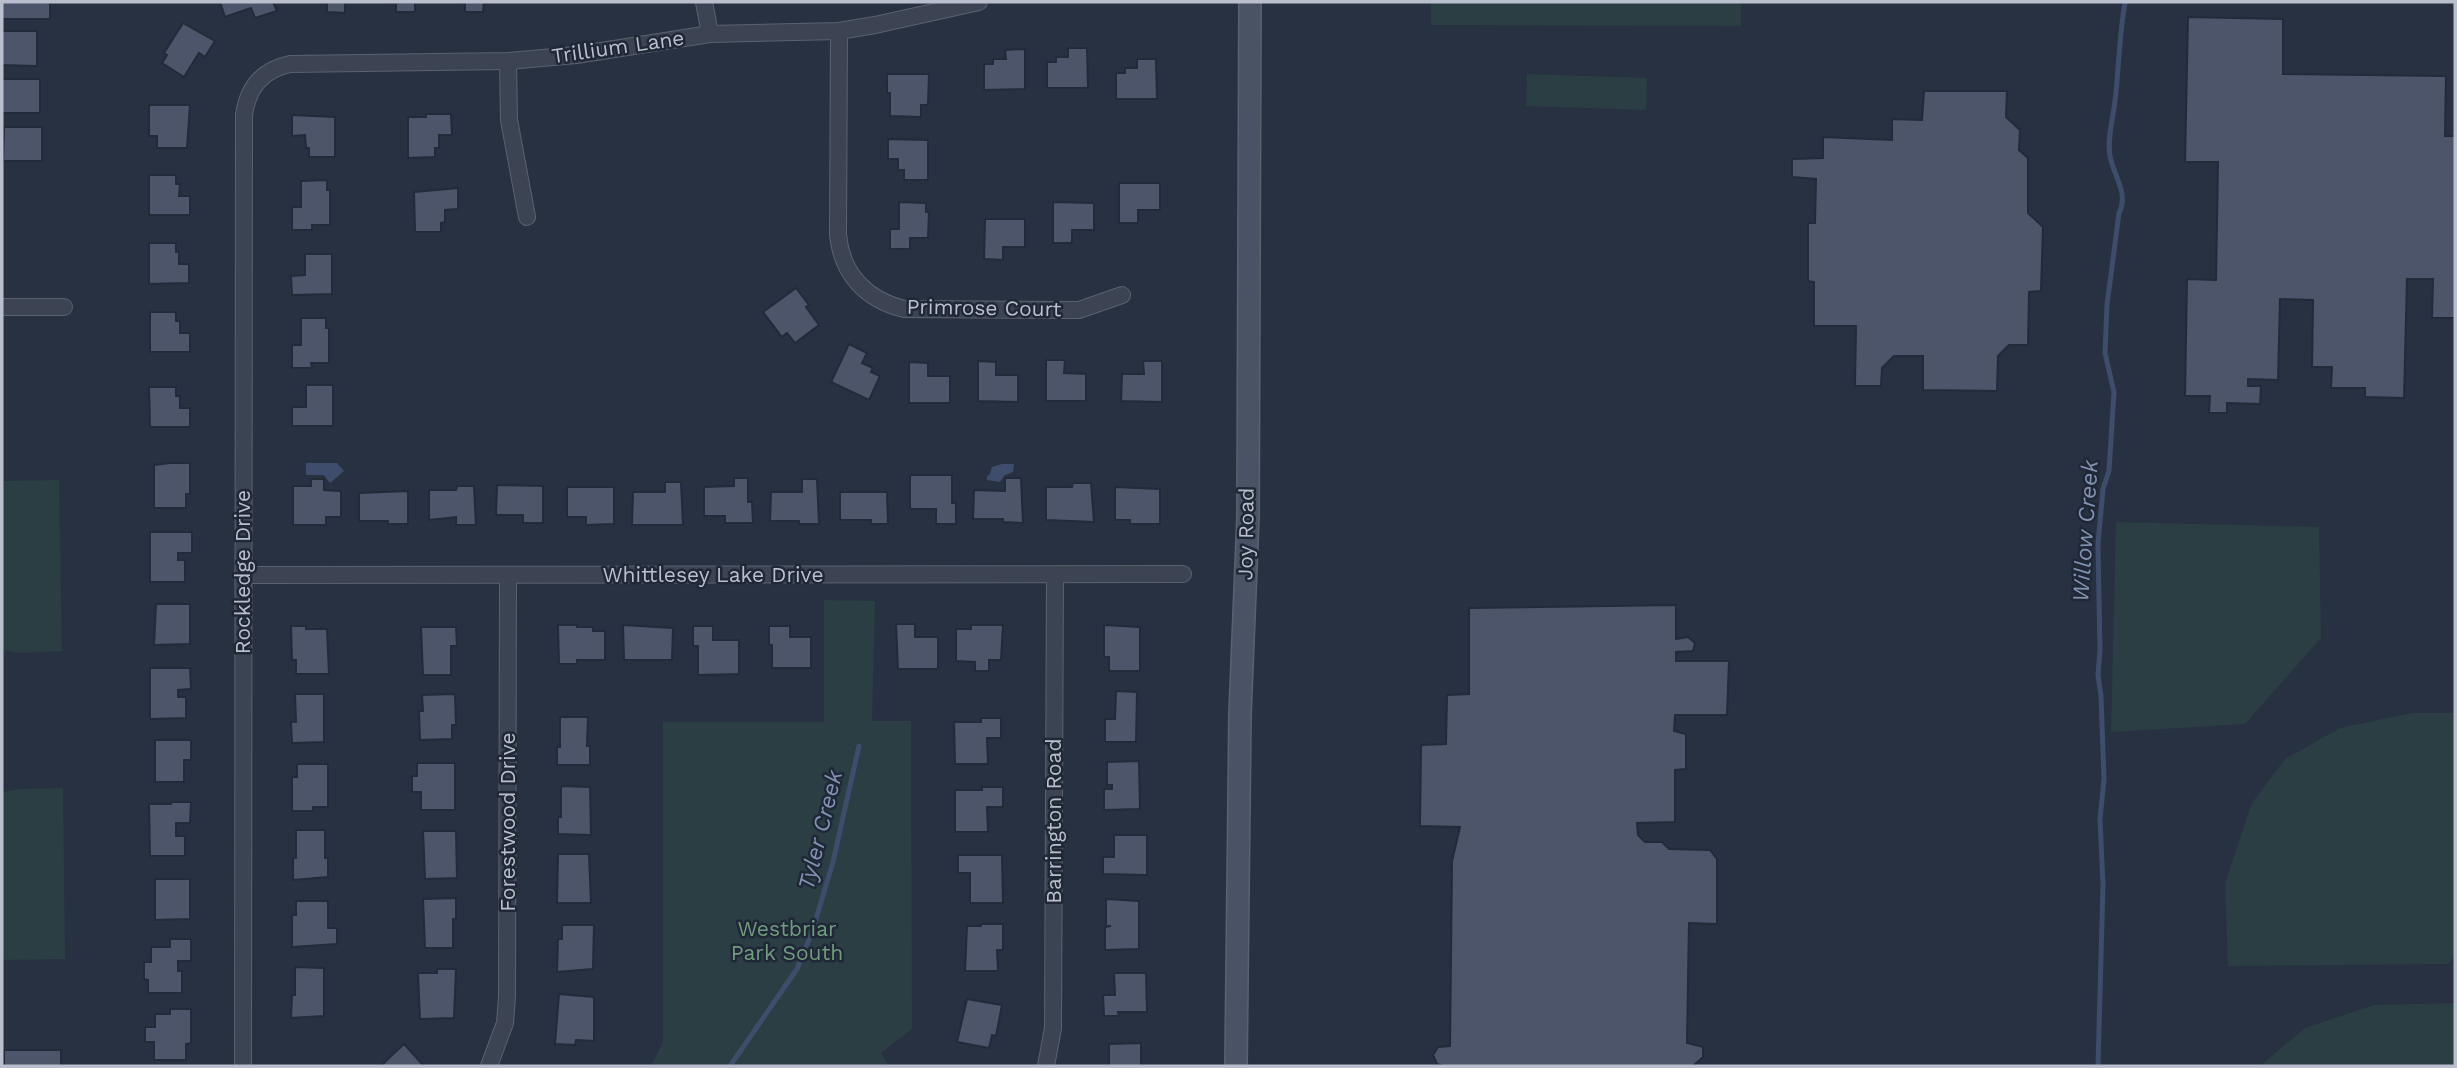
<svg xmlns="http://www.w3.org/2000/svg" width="2457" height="1068" viewBox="0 0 2457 1068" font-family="'Work Sans',sans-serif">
	<rect width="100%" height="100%" fill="#283142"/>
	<g fill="#2a3e43">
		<path d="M1431,2h310v24l-310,-1z"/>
		<path d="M1527,74l120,4 -1,32 -120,-4z"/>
		<path d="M59,480l3,171 -42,2 -18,-3v-169z"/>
		<path d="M2116,522l203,5 2,111 -76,86 -134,8z"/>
		<path d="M824,600l51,1 -3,120h39l1,308 -31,24 8,13h-238l12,-24v-320h161z"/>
		<path d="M2412,713h43v243l-7,8 -220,2 -3,-83 27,-80 33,-44 55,-31z"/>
		<path d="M63,788l2,171 -63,1v-168l19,-3z"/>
		<path d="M2455,1003v63h-195l45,-38 69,-23z"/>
	</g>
	<g fill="#3e4d6b">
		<path d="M306,463h31l7,8 -14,12 -6,-8h-18z"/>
		<path d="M1002,464h12l-1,8 -8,3 -5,7 -13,-2v-4l3,-2 2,-7z"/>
	</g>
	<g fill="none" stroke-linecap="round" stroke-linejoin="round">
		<g stroke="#3e4d6b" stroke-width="5">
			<path d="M730,1066l67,-97 15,-37 21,-70 26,-116"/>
			<path d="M2098,1066l5,-181 -3,-66 4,-40 -3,-83 -3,-21 2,-25 -2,-106 5,-55 6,-18 5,-79 -9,-39 2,-48 12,-92c10,-20 -5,-36 -9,-57 -3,-18 3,-37 5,-55 4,-33 4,-65 10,-98"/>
		</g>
	</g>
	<g fill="#4c5569" stroke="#232a39" stroke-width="2">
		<rect x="2" y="2" width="48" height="17"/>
		<path d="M220,2h53l4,9 -22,7 -4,-10 -26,9z"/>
		<path d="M345,2v11l-18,-1v-9l-12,-1z"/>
		<path d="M415,2v10h-19v-9h-12z"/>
		<path d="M453,2h31l-1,10h-18v-9z"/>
		<path d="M2188,17l95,2v55l163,2 -1,60h10v182h-23l1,-39h-26l-3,119 -39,-1v-9h-34l1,-21h-20l1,-67 -33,-1 -2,81 -30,-1v7h13l-1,18 -33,-1v10h-18l1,-17h-25l2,-117 29,1 2,-118h-33z"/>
		<path d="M183,23l32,18 -10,16 -6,-4 -15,24 -22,-14 5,-8 -3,-2z"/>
		<path d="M2,31h35v35l-35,-1z"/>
		<path d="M1068,48h19l1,40h-41v-26h9v-5h12z"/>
		<path d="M1025,49v40l-41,1v-26h9v-5h13l-1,-9z"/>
		<path d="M1137,59h19l1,40h-41v-26h9v-5h12z"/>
		<path d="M887,74h42l-1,31h-7v12l-31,-1v-23h-3z"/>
		<rect x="2" y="79" width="38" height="34"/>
		<path d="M1924,91h83l-1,26 14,13 -1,20 9,8v55l15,14 -2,64 -12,1 -1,53h-19l-11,11 -1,35 -74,-1v-34h-29l-12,12 -1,18h-26l1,-60h-42v-44l-6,-1v-58h7l1,-44 -24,-2v-18l31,-1v-21l69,3v-21l30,1z"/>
		<path d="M149,105h41l-3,43h-30v-12h-8z"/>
		<path d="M426,114h25l1,21h-13v13h-4v9l-27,1v-41h18z"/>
		<path d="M292,115l43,2v40h-26v-9h-3l-1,-13 -13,1z"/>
		<path d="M4,127h38v34h-39z"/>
		<path d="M888,139l40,1v40h-24v-10h-6v-11h-10z"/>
		<path d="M149,175h27v9h4l-1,12h11v19h-41z"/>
		<path d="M327,180v10h3v35h-18v5h-20v-23h9v-26z"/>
		<path d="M1119,183h41v27h-22v13h-19z"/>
		<path d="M458,188v21l-13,1v12l-4,1v9h-26l-1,-40z"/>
		<path d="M899,202l27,1v9h3l-1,26h-18v11h-20v-20h9z"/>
		<path d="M1053,202l41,1v27h-22v13h-19z"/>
		<path d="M985,219h40v28h-22v13l-19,-1z"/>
		<path d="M149,243h27v9h3v12h10v19l-40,1z"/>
		<path d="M305,254h27v40l-40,1 -1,-19 14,-1z"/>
		<path d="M796,288l13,17 -3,2 13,18 -24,18 -8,-10 -5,4 -19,-25z"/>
		<path d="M150,312h26v9h4v12h10v19h-40z"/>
		<path d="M301,318h25v10h3v35h-18l1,5h-20v-23h9z"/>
		<path d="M849,344l18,9 -5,10 11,5 -2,4 9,4 -11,24 -38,-18z"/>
		<path d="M1046,360h19l-1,13 22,1v27h-40z"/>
		<path d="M978,361l18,1v13h22v27l-40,-1z"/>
		<path d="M1143,361h19v41l-41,-1 1,-27h22z"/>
		<path d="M909,362l19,1v13h22v27h-41z"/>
		<path d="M306,385h27v41h-41v-19h14z"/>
		<path d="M149,387h27v9h4v12h10v19h-40z"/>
		<path d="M170,463h20v31h-4v14h-32v-43z"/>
		<path d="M910,475h42v28h4v21h-20v-15h-26z"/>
		<path d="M734,478h14v24h4l1,21h-28v-7h-21v-29l30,-1z"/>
		<path d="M1005,478h16l2,45 -20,-1v-3h-30l1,-29 31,1z"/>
		<path d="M311,479h13v11l17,1v26h-15v8h-33v-39h18z"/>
		<path d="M802,479h15l2,45h-20v-3h-29l1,-29h31z"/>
		<path d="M665,482h16l2,43h-51l1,-33h32z"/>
		<path d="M1073,483h18l3,39 -48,-2v-33h26z"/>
		<path d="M497,485l46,1v37h-20v-8h-27z"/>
		<path d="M457,486h17l2,39h-20v-8l-27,3v-30h27z"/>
		<path d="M567,487h47v37l-28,1v-8h-19z"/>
		<path d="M1115,487l45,2v35h-30v-4h-15z"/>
		<path d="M408,491v33h-20v-3h-29v-28z"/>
		<path d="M840,492h47l1,32h-17v-4h-31z"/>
		<path d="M150,532h42v21h-14v7h7v22h-35z"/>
		<path d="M156,604h34v40l-36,1z"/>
		<path d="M1676,605v34l12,-2 7,6 -2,8 -17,1v9h53l-2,54h-52l-1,16 12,3v35l-11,1v52l-38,1 1,12 7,7h17l7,7 41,1 7,9v65l-28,-1 -2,120 16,4v10l-10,9h-250l-6,-2 -4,-9 5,-8 12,-1 2,-185 8,-34 -40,-1 1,-81 25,-1 1,-49 22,-1v-86z"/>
		<path d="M896,624h19v13h23v32h-40z"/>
		<path d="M558,625h19v2h16v4h12v29h-28v4h-18z"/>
		<path d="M623,625l50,3 -1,32h-48z"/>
		<path d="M971,625h32l-2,35h-12v11h-14v-9l-19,-1v-32h15z"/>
		<path d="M1104,625l36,2v44h-31v-14h-5z"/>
		<path d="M291,626h15v3h21l2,45h-33v-14h-4z"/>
		<path d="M693,626h20v14h26v34l-41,1v-29h-5z"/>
		<path d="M769,626h21v11h21v31h-39v-23h-3z"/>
		<path d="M421,627h35l1,19h-6v29h-28z"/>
		<path d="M150,668h40l1,21 -13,1v7h8v21l-36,1z"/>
		<path d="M1116,691l21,1 -1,50h-31v-23h10z"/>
		<path d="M295,694h29v48l-32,1 -1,-21h5z"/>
		<path d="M455,694l1,31h-4v14l-32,1 -1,-29h4l-1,-16z"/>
		<path d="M560,717h28l-1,29h3v19h-33v-18h3z"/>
		<path d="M981,718h20v20h-14l1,26h-33l-1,-42h27z"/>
		<path d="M155,740h36v20h-7v22h-29z"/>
		<path d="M1139,761l1,48 -36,1v-21h8v-4h-5v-23z"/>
		<path d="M417,763h38v47h-34v-18h-9v-16h5z"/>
		<path d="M297,764h31v43h-15v4h-21v-34h5z"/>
		<path d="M561,786l29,1 1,48 -33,-1v-17h3z"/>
		<path d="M982,787h21v20h-16l1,25h-33v-42h27z"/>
		<path d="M171,802h20l-1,21h-14v13h9v20h-35l-1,-52h22z"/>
		<path d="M296,830h29v28h3v19l-35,3v-22h3z"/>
		<path d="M423,831h33l1,47 -32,1z"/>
		<path d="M1114,835h33v40l-44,-1v-17h11z"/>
		<path d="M558,854h31l2,49h-34z"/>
		<path d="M958,855h44l1,48h-33v-30h-12z"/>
		<path d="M155,879h35v40l-35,1z"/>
		<path d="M456,898v21h-3v29h-28l-2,-49z"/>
		<path d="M1106,899l33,2v48l-34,1v-23l6,-1h-5z"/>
		<path d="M296,901h32v27h9v16l-45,3v-32h4z"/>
		<path d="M981,924h22v26h-6l1,21h-33l2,-45h14z"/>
		<path d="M562,925h32l-1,44 -36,3 1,-33h4z"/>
		<path d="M170,939h21v22h-13v10h4v22h-34v-13l-4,-1v-17h7v-15h19z"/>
		<path d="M295,967l29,1v48l-33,2 1,-23h3z"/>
		<path d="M437,969h19l-2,49 -34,1 -2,-46h19z"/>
		<path d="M1114,973h32l1,39h-29l1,4h-15l-1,-21h12z"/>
		<path d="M559,994l35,3v44l-18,-1 -1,5 -20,-1z"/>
		<path d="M967,999l35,6 -6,31 -4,-1 -3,13 -32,-6z"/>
		<path d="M170,1009h21v34l-5,1v16h-32v-18h-9v-15h10v-13h15z"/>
		<path d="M1141,1043v23h-43h11v-22z"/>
		<path d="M404,1044l20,22h-43l10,-10z"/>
		<rect x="4" y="1050" width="57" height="16"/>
	</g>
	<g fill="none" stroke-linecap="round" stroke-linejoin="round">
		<g stroke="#5a616f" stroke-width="18">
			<g id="street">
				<path d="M704,2l6,32"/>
				<path d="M839,31l-1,204c4,40 29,65 66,74l175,1 43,-15"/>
				<path d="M508,61l1,59 18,97"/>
				<path d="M2,307h62"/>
				<path d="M242,575l941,-1"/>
				<path d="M243,1066l1,-951c4,-28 18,-45 46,-51l218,-3 68,-6 134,-21 129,-3 36,-6 104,-23"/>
				<path d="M489,1066l16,-43 2,-27 1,-420"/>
				<path d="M1046,1066l7,-38 2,-453"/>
			</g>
		</g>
		<g stroke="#5a616f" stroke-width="24">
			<path id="secondary" d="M1236,1066l4,-352 8,-197 2,-515"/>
		</g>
		<use href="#street" stroke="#3c4352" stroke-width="16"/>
		<use href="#secondary" stroke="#4a5265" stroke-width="21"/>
	</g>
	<g text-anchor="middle" stroke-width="5" stroke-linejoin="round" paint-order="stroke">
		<g font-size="21" fill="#b9bfcc" stroke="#202837">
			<text transform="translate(618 47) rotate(-8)" y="7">Trillium Lane</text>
			<text transform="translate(984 308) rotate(1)" y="7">Primrose Court</text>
			<text transform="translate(1246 534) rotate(-89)" y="7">Joy Road</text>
			<text transform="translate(243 572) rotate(-90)" y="7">Rockledge Drive</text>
			<text x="713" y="582">Whittlesey Lake Drive</text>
			<text transform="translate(1054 821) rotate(-90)" y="7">Barrington Road</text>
			<text transform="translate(508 822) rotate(-90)" y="7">Forestwood Drive</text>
		</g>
		<g font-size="21" fill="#719c7e" stroke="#202837">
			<text x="787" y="936">Westbriar<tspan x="787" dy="24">Park South</tspan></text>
		</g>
		<g font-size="23" font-style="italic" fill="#8192b2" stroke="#202837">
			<text transform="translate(2085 531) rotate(-86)" y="8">Willow Creek</text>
			<text transform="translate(820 830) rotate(-76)" y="8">Tyler Creek</text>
		</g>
	</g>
	<rect width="2457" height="1068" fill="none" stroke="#b9bfcc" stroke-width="7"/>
</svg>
